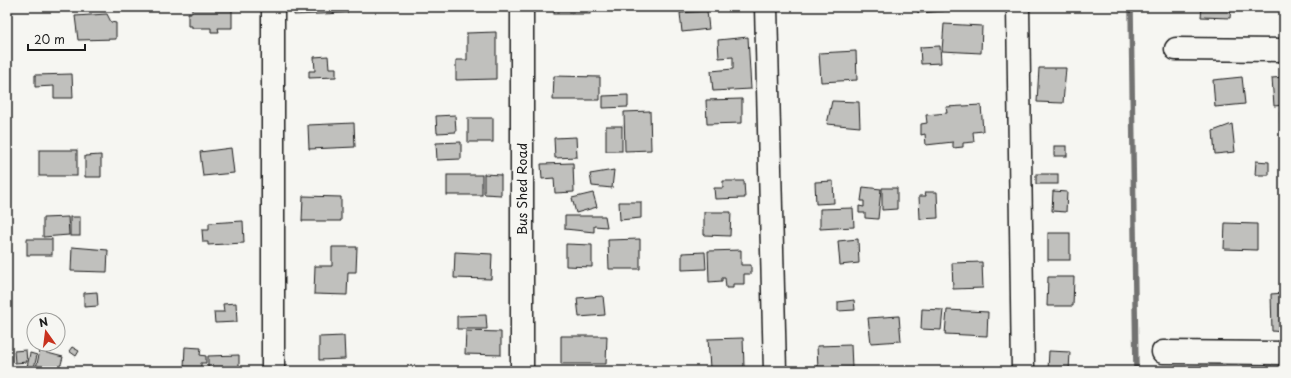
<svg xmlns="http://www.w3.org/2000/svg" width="1291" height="378" viewBox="0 0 1291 378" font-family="'Playpen Sans',sans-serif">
	<rect width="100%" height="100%" fill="#f6f6f2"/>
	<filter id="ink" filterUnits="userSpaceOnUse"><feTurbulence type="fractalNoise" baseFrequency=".025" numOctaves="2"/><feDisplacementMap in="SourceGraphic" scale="8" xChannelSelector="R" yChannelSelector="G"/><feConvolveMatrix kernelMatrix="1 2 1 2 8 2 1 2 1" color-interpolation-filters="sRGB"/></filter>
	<g filter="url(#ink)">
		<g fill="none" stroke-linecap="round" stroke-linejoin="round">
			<path stroke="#727271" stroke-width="5.5" d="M1131,7l5,364"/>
		</g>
		<g fill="#c0c0bd" stroke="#1c1c1c">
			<path d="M192,7h40v21h-14l1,4h-8v-4h-19v-2h-4v-13h4z"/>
			<path d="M294,7h53v6l-53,2z"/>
			<path d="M363,7h21l-21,1z"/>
			<rect x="444" y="7" width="43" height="2"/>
			<rect x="554" y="7" width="36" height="7"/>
			<path d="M918,7h26v4l-26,2z"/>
			<path d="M1202,7h29l-1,11 -29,-1z"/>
			<path d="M707,11l2,18 -27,3 -2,-19z"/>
			<path d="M107,14l4,8 5,1v16l-38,1 -3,-24z"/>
			<path d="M944,24l38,2 -1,27 -39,-2z"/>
			<path d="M496,32v47l-40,1v-20h11v-27z"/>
			<path d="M748,37l3,52 -38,2 -2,-20 22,-2v-12l-14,1 -1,-18z"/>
			<path d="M940,46l1,17 -20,1 -1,-17z"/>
			<path d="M856,51l1,29 -36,2 -2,-29z"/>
			<path d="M328,56l1,12h7v9l-27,1v-7h6l-1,-14z"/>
			<path d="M1039,68h27l-3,35 -26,-1z"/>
			<path d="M72,74l1,24h-19v-12l-19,1v-12z"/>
			<path d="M554,76l46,1v23h-47z"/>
			<path d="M1242,77l3,27 -30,3 -2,-27z"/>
			<path d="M1284,77v28l-10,1 -2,-28z"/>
			<path d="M628,95v12l-25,1v-12z"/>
			<path d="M742,99v24l-35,1 -1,-24z"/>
			<path d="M832,101l27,1 1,25 -33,-3z"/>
			<path d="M981,105l2,26 -10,1 1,10 -11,1v4l-10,1v-6l-27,3 -1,-11 -4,1v-11l6,-1 -1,-8 21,-2 -1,-6z"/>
			<path d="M650,111l1,39 -26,1 -1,-39z"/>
			<path d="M1280,112h4v28h-3z"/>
			<path d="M455,115l1,17 -19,1 -1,-17z"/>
			<rect x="468" y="118" width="25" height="24"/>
			<path d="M354,123l1,24 -46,2 -1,-24z"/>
			<path d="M1232,124l3,28 -20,2 -2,-23z"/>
			<rect x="606" y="126" width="16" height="25"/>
			<path d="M576,137l1,20 -22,1 -1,-20z"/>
			<path d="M461,142v17l-24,1 -1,-17z"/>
			<rect x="1054" y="146" width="13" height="10"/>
			<path d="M231,148l3,25 -31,3 -3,-24z"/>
			<rect x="39" y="150" width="38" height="26"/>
			<path d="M101,155v22h-16v-21z"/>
			<path d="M1256,161l13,1v13h-14z"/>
			<path d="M573,163l1,29 -19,1 -1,-15 -12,1 -1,-15z"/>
			<path d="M614,170l-2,18 -20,-2 -2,-12z"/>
			<path d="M484,174l17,1v20l-17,-1z"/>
			<rect x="1036" y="174" width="22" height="10"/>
			<rect x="447" y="175" width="35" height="20"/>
			<path d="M723,181h21l1,17 -30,1 -1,-11h9z"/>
			<path d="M833,181l1,22 -18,1 -1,-22z"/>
			<path d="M863,187l18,2 -3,30 -13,-1v-5h-6v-7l5,1v-6h-3z"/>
			<path d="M882,188h15v21l-15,1z"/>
			<path d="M1053,191l14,1 -1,20 -14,-1z"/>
			<path d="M925,192h12l1,26 -18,1 -1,-23h7z"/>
			<path d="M593,193l4,14 -21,6 -4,-15z"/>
			<path d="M303,196l38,1v24h-39z"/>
			<path d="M619,202h22v16l-21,2z"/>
			<path d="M853,208l1,19 -34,2v-20z"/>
			<path d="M704,212h27l-1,24 -26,-1z"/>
			<path d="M565,216h40l2,11 -13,-1v6l-29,-3z"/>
			<path d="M68,217l1,18 -26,2v-19z"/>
			<rect x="70" y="217" width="10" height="19"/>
			<path d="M243,221l1,22 -36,2v-3h-5l-1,-12h7v-7z"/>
			<path d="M1225,223l32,1v26l-33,-1z"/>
			<rect x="1048" y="233" width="22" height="27"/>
			<rect x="27" y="239" width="25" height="16"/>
			<path d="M640,239v30h-31l-1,-29z"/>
			<path d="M858,239l1,24 -19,2 -2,-24z"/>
			<path d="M566,244l26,1v22l-26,-1z"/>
			<path d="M72,247l36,3 -1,22 -36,-1z"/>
			<path d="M332,247h25l-1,25h-8l-1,23 -33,-1 1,-28h17z"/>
			<path d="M741,250v15h10v9h-7v10h-11v4h-7l-1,-10h-3v3l-13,1 -1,-31z"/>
			<path d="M455,252l37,2 -1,25 -37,-1z"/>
			<path d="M705,252l1,17 -24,1v-17z"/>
			<path d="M982,262l1,26 -30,1 -1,-26z"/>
			<path d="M1048,277h26l-1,29h-26z"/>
			<path d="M97,292l1,14 -14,1v-14z"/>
			<path d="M1284,293v39l-12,-1 -1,-37z"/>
			<path d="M603,296l2,19 -26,2 -2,-19z"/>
			<path d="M854,300l1,10 -17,1v-9z"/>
			<path d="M236,303l1,19 -22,1 -1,-11h10l-1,-8z"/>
			<path d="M922,309l21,1 -2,20 -20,-1z"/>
			<path d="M947,310l41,2 -1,24 -42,-2z"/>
			<path d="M486,315l1,14h-30v-13z"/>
			<path d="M899,316l2,25 -30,2 -3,-25z"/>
			<path d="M466,331l35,1v23l-36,-1z"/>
			<path d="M344,336l1,23 -26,1v-23z"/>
			<path d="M561,336h46l-1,28h-45z"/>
			<path d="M743,338l1,29 -34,1 -2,-29z"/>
			<path d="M851,345l1,23 -34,1 -1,-23z"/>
			<path d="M72,347l7,4 -3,5 -7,-5z"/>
			<path d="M185,347l16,1 -1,7 6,1v7h-5v5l-17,-1z"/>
			<path d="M26,350l1,12 -12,1 -1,-12z"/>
			<path d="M40,351l23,6 -4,14 -23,-3z"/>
			<path d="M1049,351l21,1 -1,19 -21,-1z"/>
			<path d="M30,353l7,2 -3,13 -7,-1z"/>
			<path d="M239,355v16h-31v-15z"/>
		</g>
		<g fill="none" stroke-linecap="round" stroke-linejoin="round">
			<g stroke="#1c1c1c" stroke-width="25">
				<g id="minor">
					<path d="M273,7v364"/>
					<path d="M522,7v364"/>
					<path d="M766,7l9,364"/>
					<path d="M1018,7l5,364"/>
					<path d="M1176,49l108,1"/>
					<path d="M1163,352l121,1"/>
				</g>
			</g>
			<use href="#minor" stroke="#f6f6f2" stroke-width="22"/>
		</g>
	</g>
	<g text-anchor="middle" stroke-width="3" stroke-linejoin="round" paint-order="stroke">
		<g font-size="13" fill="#1c1c1c" stroke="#f6f6f2">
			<text transform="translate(522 189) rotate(-90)" y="5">Bus Shed Road</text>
		</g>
	</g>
	<rect width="1291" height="378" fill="none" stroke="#f6f6f2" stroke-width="24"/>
	<rect x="12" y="12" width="1267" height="354" fill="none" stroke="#1c1c1c" stroke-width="1.5" filter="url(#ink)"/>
	<g transform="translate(46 332) rotate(346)"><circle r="19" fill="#f6f6f2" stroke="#9f9f9c"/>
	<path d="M0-3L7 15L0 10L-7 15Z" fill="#c8321e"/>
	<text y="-6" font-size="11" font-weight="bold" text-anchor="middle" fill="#1c1c1c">N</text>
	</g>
	<path d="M28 44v6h57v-6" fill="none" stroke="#1c1c1c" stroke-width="2"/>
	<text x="34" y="44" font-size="12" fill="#1c1c1c" stroke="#f6f6f2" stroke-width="3" paint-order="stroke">20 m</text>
</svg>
